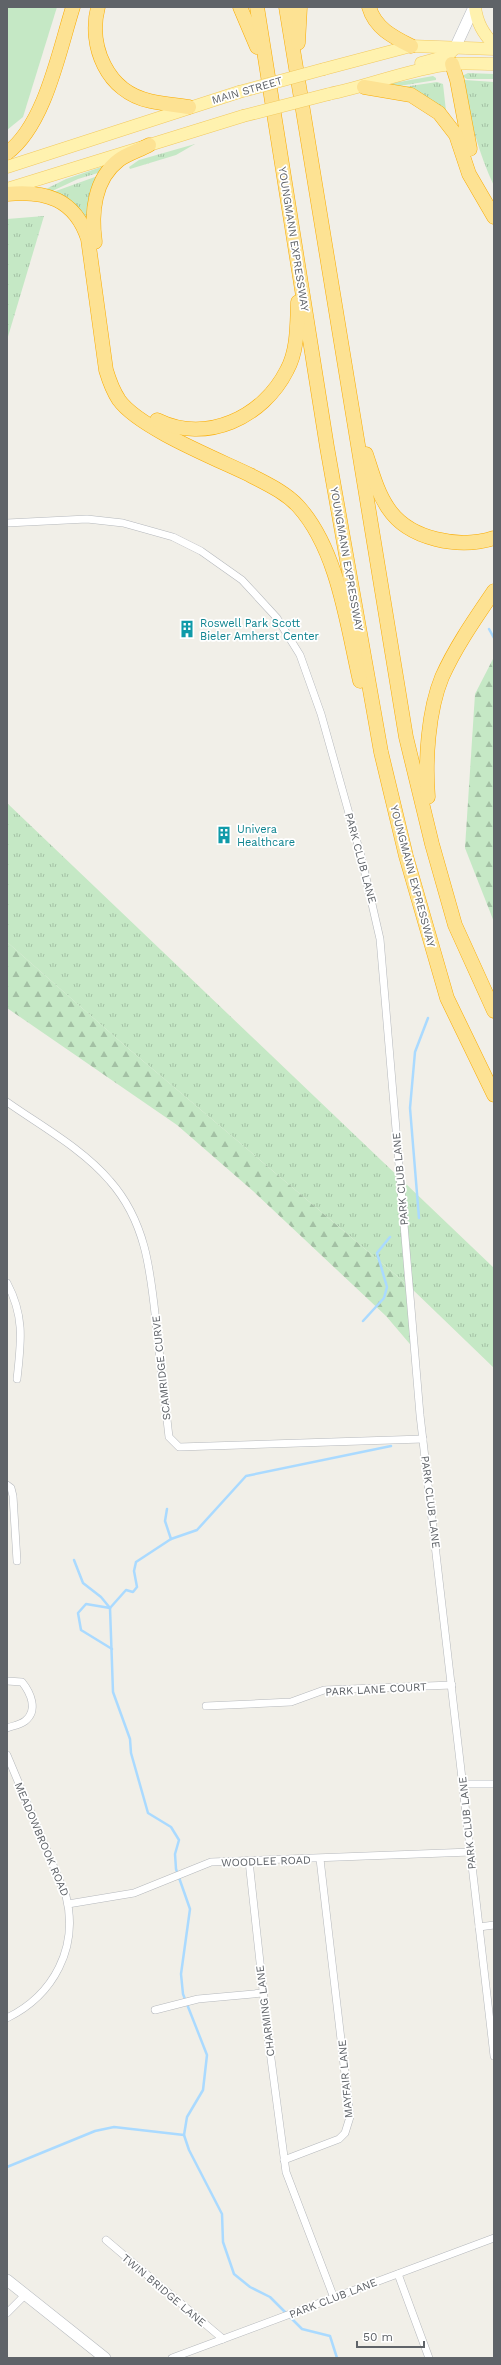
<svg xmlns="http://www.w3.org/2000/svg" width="501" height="2365" viewBox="0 0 501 2365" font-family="'Work Sans',sans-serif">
	<defs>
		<pattern id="grass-tufts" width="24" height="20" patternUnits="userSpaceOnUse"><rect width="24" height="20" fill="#c5e8c5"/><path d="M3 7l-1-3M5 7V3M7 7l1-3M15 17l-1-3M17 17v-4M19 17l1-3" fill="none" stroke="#a3c0a4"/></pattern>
		<pattern id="forest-firs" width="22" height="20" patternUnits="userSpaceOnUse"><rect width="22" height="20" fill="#c5e8c5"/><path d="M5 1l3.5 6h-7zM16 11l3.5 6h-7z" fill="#a3c0a4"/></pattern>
	</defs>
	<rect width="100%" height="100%" fill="#f1efe8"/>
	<g fill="url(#grass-tufts)">
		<path d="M468,73l26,1v5h-27l-5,-3z"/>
		<path d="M433,76l3,2v2l-43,7 -5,-3z"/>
		<path d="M465,80l29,2v104c-16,-34 -24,-68 -32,-104z"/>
		<path d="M437,82l6,2 3,27 -50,-23z"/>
		<path d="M195,144l-19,11 -46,14 -1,-2 10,-7z"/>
		<path d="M113,163l-2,6 -33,10 -30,14 -4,-3 22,-11z"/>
		<path d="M106,173l-19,48 -34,-29z"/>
		<path d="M44,216l-37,124v-121z"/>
		<path d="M7,803l487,465v100l-84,-81 -287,-243 -116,-102z"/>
	</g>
	<g fill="url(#forest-firs)">
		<path d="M494,657v265l-29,-74 10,-154z"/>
		<path d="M7,942l116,102 287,243 5,63 -29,-34 -133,-125 -76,-66 -170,-117z"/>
	</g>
	<path fill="#c5e8c5" d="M7,7h50l-34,110 -16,13z"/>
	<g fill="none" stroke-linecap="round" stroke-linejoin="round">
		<g stroke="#aadaff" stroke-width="2.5">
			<path d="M489,629l5,9"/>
			<path d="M419,1218l-9,-110 5,-56 13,-34"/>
			<path d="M363,1321l21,-23 3,-11 -10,-34 13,-16"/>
			<path d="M167,1509l-2,12 6,18"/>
			<path d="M74,1560l9,23 18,14 9,11"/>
			<path d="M110,1608l-24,-4 -8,9 3,17 31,19"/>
			<path d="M7,2167l88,-36 19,-4 70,8"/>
			<path d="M337,2358l-7,-22 -28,-7 -32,-32 -20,-10 -16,-13 -11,-32 -1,-28 -33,-64 -5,-15 3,-18 16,-27 4,-35 -24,-61 -2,-20 9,-65 -14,-40 -1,-15 4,-14 -8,-13 -23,-14 -17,-60 -1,-14 -17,-47 -3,-84 16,-18 7,2 4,-5 -3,-16 2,-9 35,-23 26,-9 49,-54 145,-30"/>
		</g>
		<g stroke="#b5b8bc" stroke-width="8">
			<g id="street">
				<path d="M7,523l80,-4 36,4 50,14 28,14 41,29 35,38 23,37 21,59 40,142 19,83 40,476 74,641"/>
				<path d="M7,1102c34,24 76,47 103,79 38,43 41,96 47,151 4,35 8,70 12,105l10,10 244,-8"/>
				<path d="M7,1283c18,34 14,59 10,96"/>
				<path d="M7,1485l4,3 2,8 4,65"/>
				<path d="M7,1681l15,1c8,10 17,28 3,39 -5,4 -13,5 -18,7"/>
				<path d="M206,1706l85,-4 33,-12 128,-5"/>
				<path d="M7,1755l59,141c13,51 -12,99 -59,122"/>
				<path d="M463,1784h31"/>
				<path d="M249,1861l19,175 18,136 48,126"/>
				<path d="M68,1904l66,-11 77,-31 260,-10"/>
				<path d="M479,1927l15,-2"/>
				<path d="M155,2010l43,-11 65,-6"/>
				<path d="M284,2160l55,-21 6,-6 5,-16 -30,-258"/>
				<path d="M106,2240l117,99"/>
				<path d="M398,2274l31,84"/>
				<path d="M7,2313l18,-18"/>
				<path d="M172,2358l322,-120"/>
			</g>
		</g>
		<g stroke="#b6babf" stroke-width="12">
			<g id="secondary">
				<path d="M455,48l19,-41"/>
				<path d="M7,2280l98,78"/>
			</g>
		</g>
		<g stroke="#f2c960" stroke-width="13">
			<g id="primary">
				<path d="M475,7c2,16 8,26 19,38"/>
				<path d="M421,63l26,-7 8,-8"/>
				<path d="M324,69l87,-23 83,3"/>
				<path d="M329,94c40,-8 80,-25 122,-30 14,-1 29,0 43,0"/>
				<path d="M7,167l232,-75"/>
				<path d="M7,189l236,-73"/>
			</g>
		</g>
		<g stroke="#f9ab00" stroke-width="15">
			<g id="highway">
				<path d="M98,7c-10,39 9,85 52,94 13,3 26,4 39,6"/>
				<path d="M240,7l17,40"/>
				<path d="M257,7l70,440 54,305 25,104 41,142 47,97"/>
				<path d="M286,7l120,730 26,107 23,81 39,86"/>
				<path d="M369,7c6,21 24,30 42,39"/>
				<path d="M298,43l2,-36"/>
				<path d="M452,64l5,16 13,69"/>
				<path d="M364,87l47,8 28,18 17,22 13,39 25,43"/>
				<path d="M7,153c38,-28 52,-102 66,-146"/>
				<path d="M7,194c38,-4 68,5 81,45l18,131c3,10 7,21 13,30 20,28 98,59 131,75 17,9 35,17 48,31 40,44 49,119 62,175"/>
				<path d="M95,242c-4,-29 -1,-63 24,-82 8,-6 21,-10 30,-15"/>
				<path d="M157,420c49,24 106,-2 130,-50 11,-20 10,-46 11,-68"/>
				<path d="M366,454c6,18 11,38 22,54 21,32 72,41 106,30"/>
				<path d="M428,797c-3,-36 0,-86 14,-120 14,-31 33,-58 52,-86"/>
			</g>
		</g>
		<use href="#street" stroke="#fff" stroke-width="7"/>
		<use href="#secondary" stroke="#fff" stroke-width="11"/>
		<use href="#primary" stroke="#fff2af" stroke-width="12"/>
		<use href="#highway" stroke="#fde293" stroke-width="14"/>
		<g stroke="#f2c960" stroke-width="13" stroke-linecap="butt">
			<g id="primary-bridge">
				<path d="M239,92l85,-23"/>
				<path d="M243,116l86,-22"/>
			</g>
		</g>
		<use href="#primary-bridge" stroke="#fff2af" stroke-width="12"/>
	</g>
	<defs>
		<g id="building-bare" transform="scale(1.38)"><path d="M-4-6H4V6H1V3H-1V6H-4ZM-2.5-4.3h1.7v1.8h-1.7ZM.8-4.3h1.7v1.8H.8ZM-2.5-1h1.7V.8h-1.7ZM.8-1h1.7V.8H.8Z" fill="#0f9aa8" stroke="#fff" stroke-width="2.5" paint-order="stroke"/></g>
	</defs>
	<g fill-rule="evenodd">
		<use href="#building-bare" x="187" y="629"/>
		<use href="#building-bare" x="224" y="835"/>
	</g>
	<g text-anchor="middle" stroke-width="3.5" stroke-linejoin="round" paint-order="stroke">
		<g font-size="11" fill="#5f6368" stroke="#fff">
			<text transform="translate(247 90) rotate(-16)" y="4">MAIN STREET</text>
			<text transform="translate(294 239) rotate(81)" y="4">YOUNGMANN EXPRESSWAY</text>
			<text transform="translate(347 559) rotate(80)" y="4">YOUNGMANN EXPRESSWAY</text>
			<text transform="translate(361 858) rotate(75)" y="4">PARK CLUB LANE</text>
			<text transform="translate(413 876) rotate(75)" y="4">YOUNGMANN EXPRESSWAY</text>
			<text transform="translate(400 1179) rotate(-95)" y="4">PARK CLUB LANE</text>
			<text transform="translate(161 1368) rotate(-96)" y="4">SCAMRIDGE CURVE</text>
			<text transform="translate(431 1502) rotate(83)" y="4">PARK CLUB LANE</text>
			<text transform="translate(376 1689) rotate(-3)" y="4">PARK LANE COURT</text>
			<text transform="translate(467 1823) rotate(-96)" y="4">PARK CLUB LANE</text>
			<text transform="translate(42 1839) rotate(67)" y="4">MEADOWBROOK ROAD</text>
			<text transform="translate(266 1861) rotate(-2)" y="4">WOODLEE ROAD</text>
			<text transform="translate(265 2011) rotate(-97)" y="4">CHARMING LANE</text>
			<text transform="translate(345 2079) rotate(-95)" y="4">MAYFAIR LANE</text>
			<text transform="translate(164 2290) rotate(40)" y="4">TWIN BRIDGE LANE</text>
			<text transform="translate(333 2298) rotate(-21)" y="4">PARK CLUB LANE</text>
		</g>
		<g font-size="11" fill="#0d838f" stroke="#fff" text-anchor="start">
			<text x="200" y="627">Roswell Park Scott<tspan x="200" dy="13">Bieler Amherst Center</tspan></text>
			<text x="237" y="833">Univera<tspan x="237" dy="13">Healthcare</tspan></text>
		</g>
	</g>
	<rect width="501" height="2365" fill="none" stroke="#5f6368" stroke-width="16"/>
	<path d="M357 2341v6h67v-6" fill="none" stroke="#5f6368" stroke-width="2"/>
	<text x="363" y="2341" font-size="12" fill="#5f6368" stroke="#ffffff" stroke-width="3" paint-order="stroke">50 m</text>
</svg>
